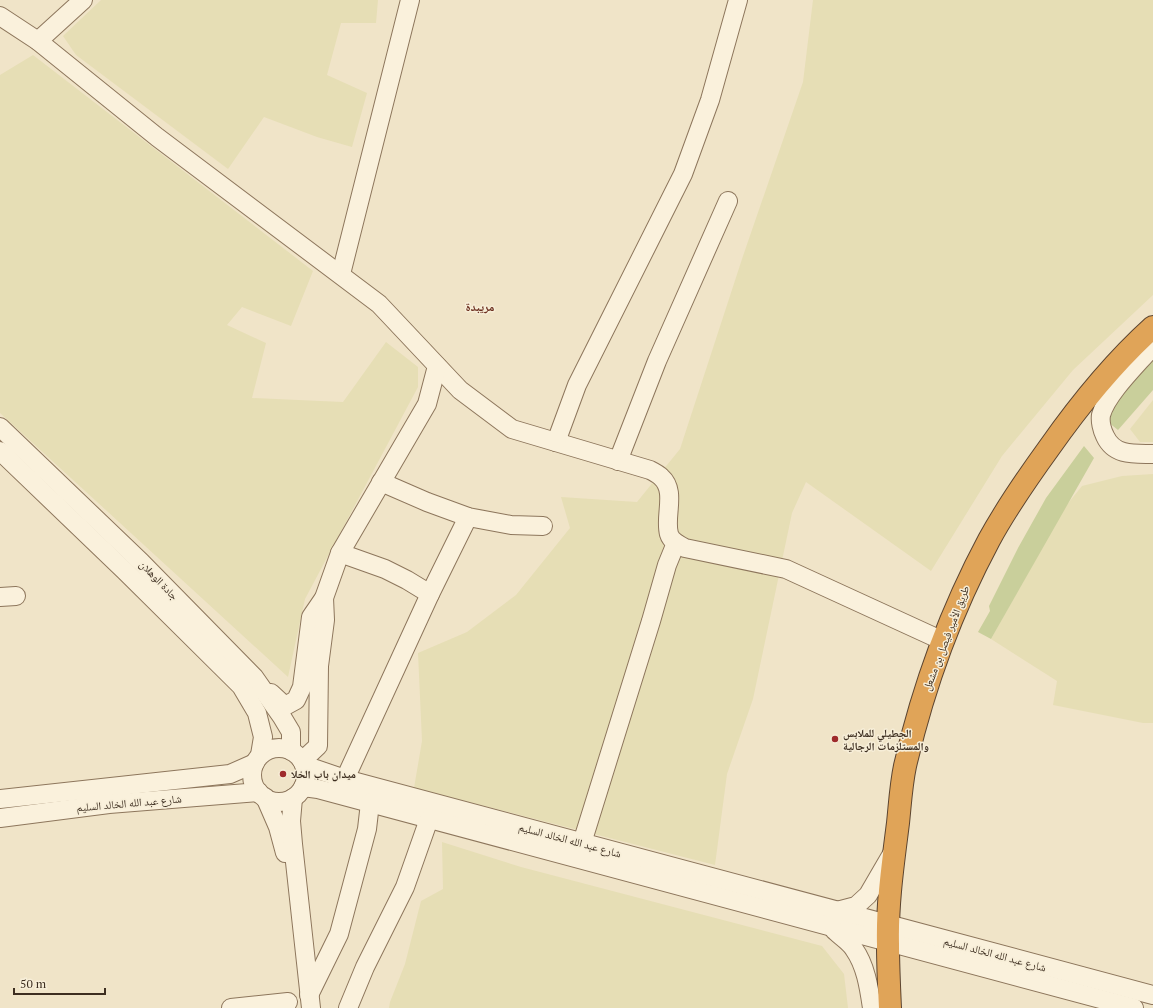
<svg xmlns="http://www.w3.org/2000/svg" width="1153" height="1008" viewBox="0 0 1153 1008" font-family="'PT Serif','Noto Naskh Arabic',serif">
	<rect width="100%" height="100%" fill="#f0e4c8"/>
	<g fill="#e6deb5">
		<path d="M101,0h277l-2,23h-35l-14,52 40,18 -15,54 -35,-10 -53,-20 -36,52 -152,-114 -13,-19z"/>
		<path d="M813,0h340v295l-80,75 -71,86 -71,115 -125,-89 -14,31 -39,186 -26,75 -12,91 -301,-77 8,-47 -4,-88 49,-21 49,-37 54,-67 -9,-31 76,5 43,-53 63,-193 60,-174z"/>
		<path d="M33,55l280,216 -22,55 -49,-19 -15,18 39,18 -14,55 91,4 43,-60 32,25v20l-113,212 -17,78 -288,-264v-338z"/>
		<path d="M1153,400v42h-13l-10,-13z"/>
		<path d="M1153,474v249h-10l-90,-18 4,-24 -66,-42 74,-132 17,-21 40,-10z"/>
		<path d="M442,842l79,25 301,79 22,28 4,34h-459l1,-6 15,-38 16,-63 22,-12z"/>
	</g>
	<g fill="#c9cf9b">
		<path d="M1153,360v30l-35,40 -10,-8 -3,-10 26,-31z"/>
		<path d="M1084,446l10,12 -103,181 -13,-7 12,-21 -1,-5 29,-58 28,-50z"/>
	</g>
	<g fill="none" stroke-linecap="round" stroke-linejoin="round">
		<g stroke="#8d765c" stroke-width="20">
			<g id="minor">
				<path d="M0,16l38,25 119,96 222,167 81,86 52,39 138,41c4,2 8,4 11,7 16,14 3,39 8,57 2,7 10,11 16,14l101,21 157,72"/>
				<path d="M38,41l45,-41"/>
				<path d="M341,274l69,-274"/>
				<path d="M1153,346c-15,18 -46,47 -52,69 -1,6 1,15 4,21 9,20 29,18 48,18"/>
				<path d="M0,427l141,135 113,115 28,40 9,15v19"/>
				<path d="M556,442l21,-57 106,-211 27,-74 28,-100"/>
				<path d="M0,451l125,120 116,115 16,27 6,24 -3,18"/>
				<path d="M618,461l39,-100 71,-160"/>
				<path d="M381,482l46,20 41,15 43,8 32,1"/>
				<path d="M340,553l45,16 22,11 23,14"/>
				<path d="M0,597l16,-1"/>
				<path d="M271,693l14,13 11,-6 6,-13 9,-70 13,-19 16,-45 87,-149 10,-38"/>
				<circle cx="279" cy="775" r="27"/>
				<path d="M302,761l16,-15 1,-80 6,-46 -1,-22"/>
				<path d="M304,765l41,14 808,216"/>
				<path d="M345,779l85,-185 38,-77"/>
				<path d="M303,787l15,2 816,219"/>
				<path d="M265,797l13,30 7,26"/>
				<path d="M293,798l-2,23 2,23 18,164"/>
				<path d="M0,799l230,-25 25,-11"/>
				<path d="M0,818l109,-14 150,-12"/>
				<path d="M582,843l69,-222 16,-56 9,-22"/>
				<path d="M837,911l19,-5 12,-11 25,-43"/>
				<path d="M834,930c6,6 16,12 20,19 12,17 15,39 18,59"/>
				<path d="M309,995l30,-61 28,-105 3,-26"/>
				<path d="M231,1008l57,-6"/>
				<path d="M348,1008l17,-41 40,-80 24,-68"/>
			</g>
		</g>
		<g stroke="#5b4430" stroke-width="24">
			<path id="highway" d="M890,1008c-1,-21 -2,-43 -2,-64 -1,-41 5,-81 10,-121 2,-19 3,-38 7,-57 18,-78 46,-155 84,-226 18,-33 39,-63 60,-92 31,-44 64,-85 104,-121"/>
		</g>
		<use href="#minor" stroke="#faf1dc" stroke-width="18"/>
		<use href="#highway" stroke="#e0a458" stroke-width="22"/>
	</g>
	<g fill="#9e2a2b" stroke="#f7eed8" stroke-width="1.5">
		<circle cx="835" cy="739" r="4"/>
		<circle cx="283" cy="774" r="4"/>
	</g>
	<g text-anchor="middle" stroke-width="3" stroke-linejoin="round" paint-order="stroke">
		<g font-size="11" fill="#3d2e20" stroke="#f7eed8">
			<text transform="translate(159 580) rotate(46)" y="4">جادة الوهلان</text>
			<text transform="translate(946 638) rotate(-69)" y="4">طريق الأمير فيصل بن مشعل</text>
			<text transform="translate(129 803) rotate(-5)" y="4">شارع عبد الله الخالد السليم</text>
			<text transform="translate(570 840) rotate(15)" y="4">شارع عبد الله الخالد السليم</text>
			<text transform="translate(995 954) rotate(15)" y="4">شارع عبد الله الخالد السليم</text>
		</g>
		<g font-size="11" font-weight="bold" fill="#3d2e20" stroke="#f7eed8" text-anchor="start">
			<text x="843" y="737">الجطيلي للملابس<tspan x="843" dy="13">والمستلزمات الرجالية</tspan></text>
			<text x="291" y="778">ميدان باب الخلا</text>
		</g>
		<g font-size="12" font-weight="bold" fill="#6b2e1e" stroke="#f7eed8">
			<text x="480" y="311">مريبدة</text>
		</g>
	</g>
	<path d="M14 988v6h91v-6" fill="none" stroke="#3d2e20" stroke-width="2"/>
	<text x="20" y="988" font-size="12" fill="#3d2e20" stroke="#f7eed8" stroke-width="3" paint-order="stroke">50 m</text>
</svg>
